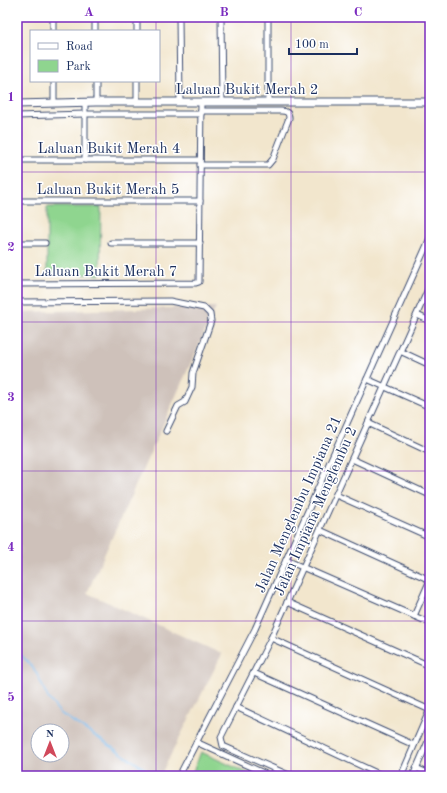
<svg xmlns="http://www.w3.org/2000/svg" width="447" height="793" viewBox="0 0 447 793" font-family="'Old Standard TT',serif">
	<rect width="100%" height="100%" fill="#fff"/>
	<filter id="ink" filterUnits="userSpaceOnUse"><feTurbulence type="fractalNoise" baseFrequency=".025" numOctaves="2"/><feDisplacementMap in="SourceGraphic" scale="8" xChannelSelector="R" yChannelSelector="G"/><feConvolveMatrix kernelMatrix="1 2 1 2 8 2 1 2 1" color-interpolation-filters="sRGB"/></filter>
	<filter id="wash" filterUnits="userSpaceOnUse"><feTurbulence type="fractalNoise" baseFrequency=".012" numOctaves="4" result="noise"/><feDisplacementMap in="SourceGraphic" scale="16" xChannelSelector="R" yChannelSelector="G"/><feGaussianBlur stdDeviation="0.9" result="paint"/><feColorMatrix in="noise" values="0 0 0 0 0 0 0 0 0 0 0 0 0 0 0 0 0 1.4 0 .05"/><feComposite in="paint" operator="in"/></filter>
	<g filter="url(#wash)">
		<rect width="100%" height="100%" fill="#f2e6cd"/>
		<path fill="#cec1ba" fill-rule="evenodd" d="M216,307l-129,286 135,61 -62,122h-143v-464zM38,731h24v24h-24z"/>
		<g fill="#8fd58f" stroke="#558276">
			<path d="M47,207h54l-1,68 -53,-1z"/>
			<path d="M201,752l53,24h-63z"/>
		</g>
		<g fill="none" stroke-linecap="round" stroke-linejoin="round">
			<path stroke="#7abdf0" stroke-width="1.5" d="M17,651l11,11 8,10 12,26 12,15 96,63"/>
		</g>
	</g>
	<g filter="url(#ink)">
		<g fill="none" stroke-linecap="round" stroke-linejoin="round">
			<g stroke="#3b4a6f" stroke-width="7">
				<g id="street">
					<path d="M53,17v14"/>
					<path d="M95,17v14"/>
					<path d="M137,17v14"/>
					<path d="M179,17l1,85"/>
					<path d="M221,17l1,85"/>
					<path d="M268,17v85"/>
					<path d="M54,81v22"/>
					<path d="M96,81v21"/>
					<path d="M137,81v21"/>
					<path d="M85,102v58"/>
					<path d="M17,116l68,-2h116"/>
					<path d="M17,160h183"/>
					<path d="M200,165h68l5,-6 16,-41c0,-5 -2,-7 -8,-7h-80"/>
					<path d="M17,201h183"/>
					<path d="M17,243h28"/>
					<path d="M111,243h89"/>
					<path d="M17,284l179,-1 3,-1 2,-180"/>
					<path d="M17,302l153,-1 34,7 6,6 1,7 -18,52 -1,14 -7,15 -7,4 -12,25"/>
					<path d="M417,315l13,6"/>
					<path d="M400,351l30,14"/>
					<path d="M367,379l63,28"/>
					<path d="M368,423l62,29"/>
					<path d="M352,459l78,36"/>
					<path d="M336,495l94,42"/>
					<path d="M320,530l110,50"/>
					<path d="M286,560l144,63"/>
					<path d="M287,602l143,64"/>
					<path d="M414,616l16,-36"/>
					<path d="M271,638l159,72"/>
					<path d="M254,673l160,72"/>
					<path d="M236,707l147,69"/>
					<path d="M196,742l74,34"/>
					<path d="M416,768l14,6"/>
					<path d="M179,776l76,-147 175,-391"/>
					<path d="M291,776l-68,-30 -2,-9 50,-99 159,-353"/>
					<path d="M401,776l29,-67"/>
					<path d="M413,776l17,-39"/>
				</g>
			</g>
			<g stroke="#3b4a6f" stroke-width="9">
				<path id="secondary" d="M17,104l79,-2h334"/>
			</g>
			<use href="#street" stroke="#fff" stroke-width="5"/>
			<use href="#secondary" stroke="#fff" stroke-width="7"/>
		</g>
	</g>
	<path fill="none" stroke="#7b2cbf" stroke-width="1" stroke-opacity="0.55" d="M156,17v14M291,17v759M156,81v695M17,172h413M17,322h413M17,471h413M17,621h413"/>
	<g text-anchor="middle" stroke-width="3" stroke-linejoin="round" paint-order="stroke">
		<g font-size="15" fill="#1b2f5e" stroke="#fff">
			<text x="247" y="94">Laluan Bukit Merah 2</text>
			<text x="109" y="153">Laluan Bukit Merah 4</text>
			<text x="108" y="194">Laluan Bukit Merah 5</text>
			<text x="106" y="276">Laluan Bukit Merah 7</text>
			<text transform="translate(298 504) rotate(-66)" y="5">Jalan Menglembu Impiana 21</text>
			<text transform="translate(315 511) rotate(-66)" y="5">Jalan Impiana Menglembu 2</text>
		</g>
	</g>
	<rect width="447" height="793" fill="none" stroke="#fff" stroke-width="44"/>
	<rect x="30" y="30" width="130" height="52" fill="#ffffff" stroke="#a4acbf"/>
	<rect x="38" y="43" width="20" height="6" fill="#ffffff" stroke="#a4acbf"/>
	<text x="66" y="50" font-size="12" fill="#1b2f5e">Road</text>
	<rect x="38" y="60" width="20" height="12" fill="#8fd58f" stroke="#a4acbf"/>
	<text x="66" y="70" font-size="12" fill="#1b2f5e">Park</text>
	<g transform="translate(50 743)"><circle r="19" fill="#ffffff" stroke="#a4acbf"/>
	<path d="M0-3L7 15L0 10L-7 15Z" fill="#d1495b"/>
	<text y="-6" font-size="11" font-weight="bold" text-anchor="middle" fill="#1b2f5e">N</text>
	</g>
	<path d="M289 48v6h68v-6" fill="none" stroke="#1b2f5e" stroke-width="2"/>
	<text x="295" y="48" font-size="12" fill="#1b2f5e" stroke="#ffffff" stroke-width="3" paint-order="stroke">100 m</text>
	<rect x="22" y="22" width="403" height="749" fill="none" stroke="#7b2cbf" stroke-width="1.5"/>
	<g font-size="13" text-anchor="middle" font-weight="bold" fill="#7b2cbf">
		<text x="89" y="16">A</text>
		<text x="224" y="16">B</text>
		<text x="358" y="16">C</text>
		<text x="11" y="101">1</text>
		<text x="11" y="251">2</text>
		<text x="11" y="401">3</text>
		<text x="11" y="551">4</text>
		<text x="11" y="701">5</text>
	</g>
</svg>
